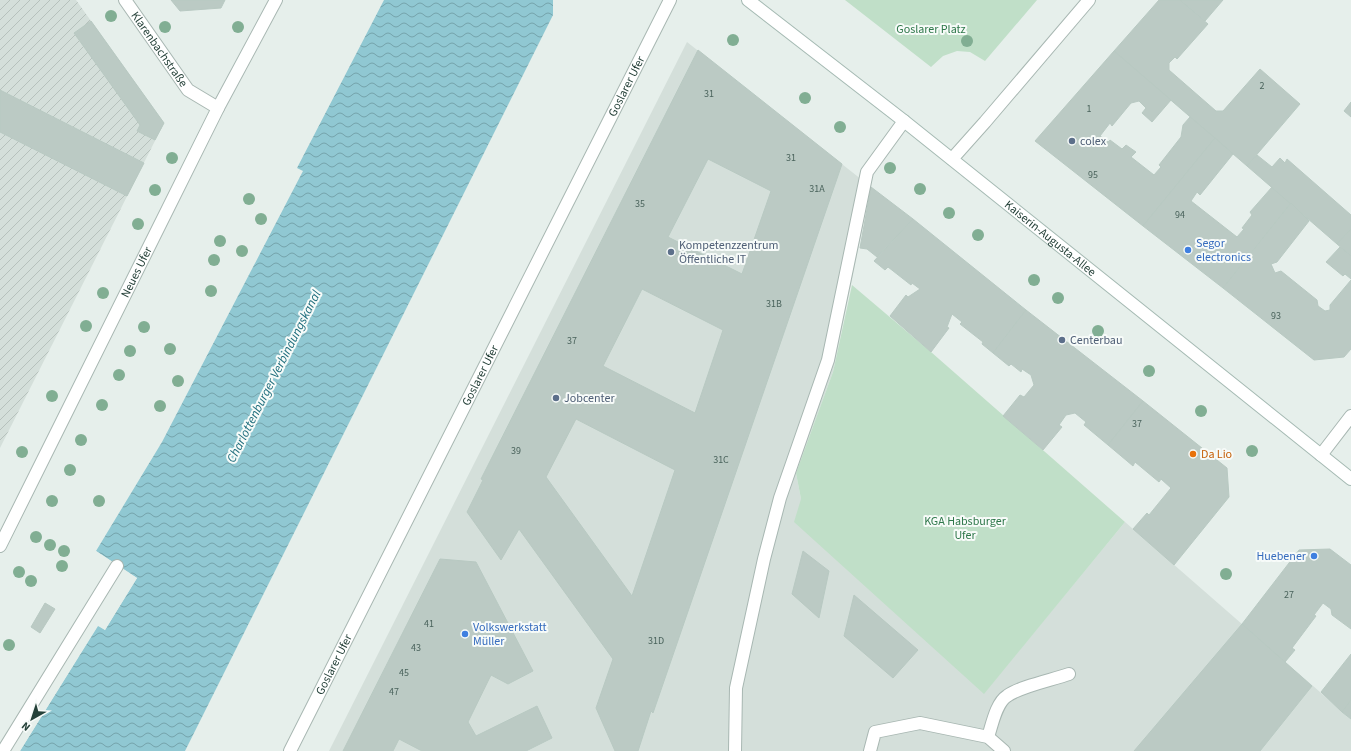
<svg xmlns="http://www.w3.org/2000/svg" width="1351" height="751" viewBox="0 0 1351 751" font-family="'Source Sans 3',sans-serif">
	<defs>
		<pattern id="industrial-furrows" width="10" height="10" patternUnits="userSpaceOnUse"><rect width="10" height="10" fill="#d4dfda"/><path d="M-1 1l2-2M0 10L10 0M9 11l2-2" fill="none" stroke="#b6c1bc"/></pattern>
		<pattern id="water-waves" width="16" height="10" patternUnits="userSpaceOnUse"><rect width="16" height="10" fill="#90c8d2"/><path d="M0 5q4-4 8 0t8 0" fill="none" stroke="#75a4ab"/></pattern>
	</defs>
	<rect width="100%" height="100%" fill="#e6efeb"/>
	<path fill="#d4dfda" d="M687,42l184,145 -38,185 -37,101 5,26 183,194 141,-171 226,197v32h-1022z"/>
	<path fill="url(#industrial-furrows)" d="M0,0h76l88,123 -164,325z"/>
	<g fill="#c0dfc8">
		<path d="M845,0h192l-52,61 -15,-9 -13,-1 -14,5 -12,11z"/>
		<path d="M852,285l79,67 194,170 -141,172 -190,-172 7,-23 -5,-26 37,-101z"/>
	</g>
	<path fill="url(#water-waves)" d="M384,0h169v15l-368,736h-165l78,-126 7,5 32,-52 -41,-27 66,-109 141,-271 -6,-3z"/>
	<path fill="#e6efeb" d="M96,551l41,27 -32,52 -7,-4 -78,125h-2l78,-127 3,-1 6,4 29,-49 -39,-25z"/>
	<g fill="#bbcac4" stroke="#b8c9c2" fill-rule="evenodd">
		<path d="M171,0h54l-4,8 -41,3z"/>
		<path d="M1159,0h21l28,24 -31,35 -2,-2 -6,6v7l47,41h7l37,-42 40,35 -53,62 -133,-115z"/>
		<path d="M1180,0h43l-18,21z"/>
		<path d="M91,21l73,102 -9,17 -18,-9 3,-6 -66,-92z"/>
		<path d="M698,50l144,114 -189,549 -2,-2 -13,40h-23l-19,-43 17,-49 -94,-130 -18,31 -34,-48 16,-32 -2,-1zM708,159l63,32 -29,83 -74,-37zM642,289l81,41 -28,83 -92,-47zM576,419l99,51 -43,126 -86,-119z"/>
		<path d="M1114,51l57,49 -19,22 -10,-9 4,-5 -7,-7 -8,2 -19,23 -2,-3 -10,13 8,6 2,-2 12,9 4,-4 10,7 -5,5 23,18 7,-8 -2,-2 22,-28 2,-12 7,-8 25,21 -72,88 -108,-85z"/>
		<path d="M0,90l144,73 -17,33 -127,-64z"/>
		<path d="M1351,102v15l-7,-6z"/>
		<path d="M1215,138l18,16 -33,41 -3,-3 -6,9 46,36 7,-8 -2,-1 10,-13 -2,-3 22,-25 19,16 -68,85 -80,-62z"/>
		<path d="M1257,155l15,12 8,-9 5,5 2,-4 64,56v14l-14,15 -90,-78z"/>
		<path d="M871,187l42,32 -36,38 -10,-8 -7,-1z"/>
		<path d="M1291,203l18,18 -32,41 -6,2 4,9 6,-2 36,29 1,6 7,5 5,-1v-5l21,-25v69l-7,8 -30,3 -91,-72z"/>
		<path d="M913,219l113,91 -33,43 -11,-9 1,-2 -23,-18 2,-2 -10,-8 -5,13 2,1 -18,24 -41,-36 16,-21 2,2 12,-8 -8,-6 -1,2 -23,-18 -3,3 -11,-9z"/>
		<path d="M1351,229v27l-14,-12z"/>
		<path d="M1340,247l11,9v23l-6,-5 -2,2 -17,-14z"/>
		<path d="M1026,310l117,91 -35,44 -24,-20 2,-3 -11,-9 -9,2 -7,10 3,2 -19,23 -40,-34 17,-21 4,2 10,-12 -3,-10 -9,-6 -1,3 -10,-8 -2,2 -16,-13z"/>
		<path d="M1143,401l84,67 2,29 -55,68 -41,-36 14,-16 2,2 22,-27 -10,-9 -2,3 -24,-20 -2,4 -25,-21z"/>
		<path d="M1330,549l21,16v64l-19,-14 -1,-6 -8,-6 -9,12 2,1 -24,32 3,2 -10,12 -43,-38 57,-74z"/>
		<path d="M803,551l26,20 -10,47 -27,-24z"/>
		<path d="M440,559l36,3 57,109 -25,13 -17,-9 -23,47 8,14 61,-30 15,32 -26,13h-104l-23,-12 -6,12h-50z"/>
		<path d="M854,595l64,55 -25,28 -49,-42z"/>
		<path d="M45,603l10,6 -15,24 -9,-6z"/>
		<path d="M1242,624l70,62 -52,65h-126z"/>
		<path d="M1351,654v46l-9,12 -21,-20z"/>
		<path d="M1351,700v19l-9,-7z"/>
	</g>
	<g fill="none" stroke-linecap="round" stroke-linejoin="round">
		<g stroke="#a8b7b2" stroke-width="14">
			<g id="service">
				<path d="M988,737c4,-12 8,-34 19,-41 14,-10 45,-16 62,-22"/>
				<path d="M3,751l114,-185"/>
				<path d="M735,751l1,-63 28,-129 16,-61 48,-138 39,-188 37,-51"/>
				<path d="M870,751l5,-19 45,-9 68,14 16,14"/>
			</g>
		</g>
		<g stroke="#a8b7b2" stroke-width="14">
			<g id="minor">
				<path id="s1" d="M125,0l63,90 30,18"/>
				<path d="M952,159l33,-37 104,-122"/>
				<path d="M1321,455l30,-39"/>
				<path id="s2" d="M290,751l380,-751"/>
			</g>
		</g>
		<g stroke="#a8b7b2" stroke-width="14">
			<g id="tertiary">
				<path id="s3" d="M0,546l218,-438 58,-108"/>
			</g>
		</g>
		<g stroke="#a5bab3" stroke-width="14">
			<g id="secondary">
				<path id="s4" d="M748,0l156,121 447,358"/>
			</g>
		</g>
		<use href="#service" stroke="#fff" stroke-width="12"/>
		<use href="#minor" stroke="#fff" stroke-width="12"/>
		<use href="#tertiary" stroke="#fff" stroke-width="12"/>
		<use href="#secondary" stroke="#fff" stroke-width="12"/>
	</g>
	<g fill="#81ae93">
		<circle cx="111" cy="16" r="6"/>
		<circle cx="165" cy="27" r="6"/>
		<circle cx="238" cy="27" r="6"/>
		<circle cx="733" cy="40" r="6"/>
		<circle cx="967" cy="41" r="6"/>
		<circle cx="805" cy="98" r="6"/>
		<circle cx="840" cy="127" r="6"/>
		<circle cx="172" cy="158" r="6"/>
		<circle cx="890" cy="168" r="6"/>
		<circle cx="920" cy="189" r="6"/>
		<circle cx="155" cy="190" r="6"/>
		<circle cx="249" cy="199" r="6"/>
		<circle cx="949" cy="213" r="6"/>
		<circle cx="261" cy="219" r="6"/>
		<circle cx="138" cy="224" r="6"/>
		<circle cx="978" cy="235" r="6"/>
		<circle cx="220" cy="241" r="6"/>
		<circle cx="242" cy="251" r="6"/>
		<circle cx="214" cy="260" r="6"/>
		<circle cx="1034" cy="280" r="6"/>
		<circle cx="211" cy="291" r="6"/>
		<circle cx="103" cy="293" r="6"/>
		<circle cx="1058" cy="298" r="6"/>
		<circle cx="86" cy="326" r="6"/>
		<circle cx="144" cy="327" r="6"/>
		<circle cx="1098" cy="331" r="6"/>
		<circle cx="170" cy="349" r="6"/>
		<circle cx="130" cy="351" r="6"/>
		<circle cx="1149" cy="371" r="6"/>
		<circle cx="119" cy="375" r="6"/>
		<circle cx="178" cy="381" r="6"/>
		<circle cx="52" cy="396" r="6"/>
		<circle cx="102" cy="405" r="6"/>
		<circle cx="160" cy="406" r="6"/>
		<circle cx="1201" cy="411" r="6"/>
		<circle cx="81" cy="440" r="6"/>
		<circle cx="1252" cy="451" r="6"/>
		<circle cx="22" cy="452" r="6"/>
		<circle cx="70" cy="470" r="6"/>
		<circle cx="52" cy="501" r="6"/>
		<circle cx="99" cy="501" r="6"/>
		<circle cx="36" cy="537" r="6"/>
		<circle cx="50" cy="545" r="6"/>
		<circle cx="64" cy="551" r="6"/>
		<circle cx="62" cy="566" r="6"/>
		<circle cx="19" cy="572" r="6"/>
		<circle cx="1226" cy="574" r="6"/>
		<circle cx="31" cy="581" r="6"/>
		<circle cx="9" cy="645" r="6"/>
	</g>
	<g fill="#5c6f8a" stroke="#f7fbf9" stroke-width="1.5">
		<circle cx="1072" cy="141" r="4"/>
		<circle cx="671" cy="252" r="4"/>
		<circle cx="1062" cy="340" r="4"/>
		<circle cx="556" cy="398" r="4"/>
	</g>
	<g fill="#3f7fe0" stroke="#f7fbf9" stroke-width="1.5">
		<circle cx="1188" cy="250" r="4"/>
		<circle cx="1314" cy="556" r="4"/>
		<circle cx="465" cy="634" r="4"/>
	</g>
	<circle fill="#e8710a" stroke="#f7fbf9" stroke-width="1.5" cx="1193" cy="454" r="4"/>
	<g text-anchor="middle" stroke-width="4" stroke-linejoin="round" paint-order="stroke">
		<g font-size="10" fill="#4a635c">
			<text x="1262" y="89">2</text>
			<text x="709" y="97">31</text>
			<text x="1089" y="112">1</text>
			<text x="791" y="161">31</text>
			<text x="1093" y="178">95</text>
			<text x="817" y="192">31A</text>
			<text x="640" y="207">35</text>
			<text x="1180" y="218">94</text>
			<text x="774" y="307">31B</text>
			<text x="1276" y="319">93</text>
			<text x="572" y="344">37</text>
			<text x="1137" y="427">37</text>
			<text x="516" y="454">39</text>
			<text x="721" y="463">31C</text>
			<text x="1289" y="598">27</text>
			<text x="429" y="627">41</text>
			<text x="656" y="644">31D</text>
			<text x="416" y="651">43</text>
			<text x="404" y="676">45</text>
			<text x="394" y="695">47</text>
		</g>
		<g font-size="12" fill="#2f784b" stroke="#f7fbf9">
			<text x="931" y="33">Goslarer Platz</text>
			<text x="965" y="525">KGA Habsburger<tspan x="965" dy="14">Ufer</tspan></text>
		</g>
		<g font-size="12" fill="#254139" stroke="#f7fbf9">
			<text dy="4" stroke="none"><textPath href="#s1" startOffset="60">Klarenbachstraße</textPath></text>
			<text dy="4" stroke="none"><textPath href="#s2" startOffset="745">Goslarer Ufer</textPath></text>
			<text dy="4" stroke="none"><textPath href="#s4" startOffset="385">Kaiserin-Augusta-Allee</textPath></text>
			<text dy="4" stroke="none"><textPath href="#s3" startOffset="306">Neues Ufer</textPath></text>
			<text dy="4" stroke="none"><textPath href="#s2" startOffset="421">Goslarer Ufer</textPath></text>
			<text dy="4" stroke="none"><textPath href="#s2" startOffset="97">Goslarer Ufer</textPath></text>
		</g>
		<g font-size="12" fill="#4e5e75" stroke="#f7fbf9" text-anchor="start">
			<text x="1080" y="145">colex</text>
			<text x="679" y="249">Kompetenzzentrum<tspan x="679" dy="14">Öffentliche IT</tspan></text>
			<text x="1070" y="344">Centerbau</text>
			<text x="564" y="402">Jobcenter</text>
		</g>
		<g font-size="12" fill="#366cbe" stroke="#f7fbf9" text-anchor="start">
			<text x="1196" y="247">Segor<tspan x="1196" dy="14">electronics</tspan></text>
			<text x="1306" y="560" text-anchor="end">Huebener</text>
			<text x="473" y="631">Volkswerkstatt<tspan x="473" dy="14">Müller</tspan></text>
		</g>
		<g font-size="12" fill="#c56008" stroke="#f7fbf9" text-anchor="start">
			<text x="1201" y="458">Da Lio</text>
		</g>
		<g font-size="13" font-style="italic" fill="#1f6e7d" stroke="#f7fbf9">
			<text transform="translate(273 376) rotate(-63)" y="5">Charlottenburger Verbindungskanal</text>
		</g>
	</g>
	<g transform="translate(32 719) rotate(219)" stroke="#f7fbf9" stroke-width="3" paint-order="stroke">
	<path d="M0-3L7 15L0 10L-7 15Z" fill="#254139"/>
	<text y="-6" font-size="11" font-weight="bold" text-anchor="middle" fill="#254139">N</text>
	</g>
</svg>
